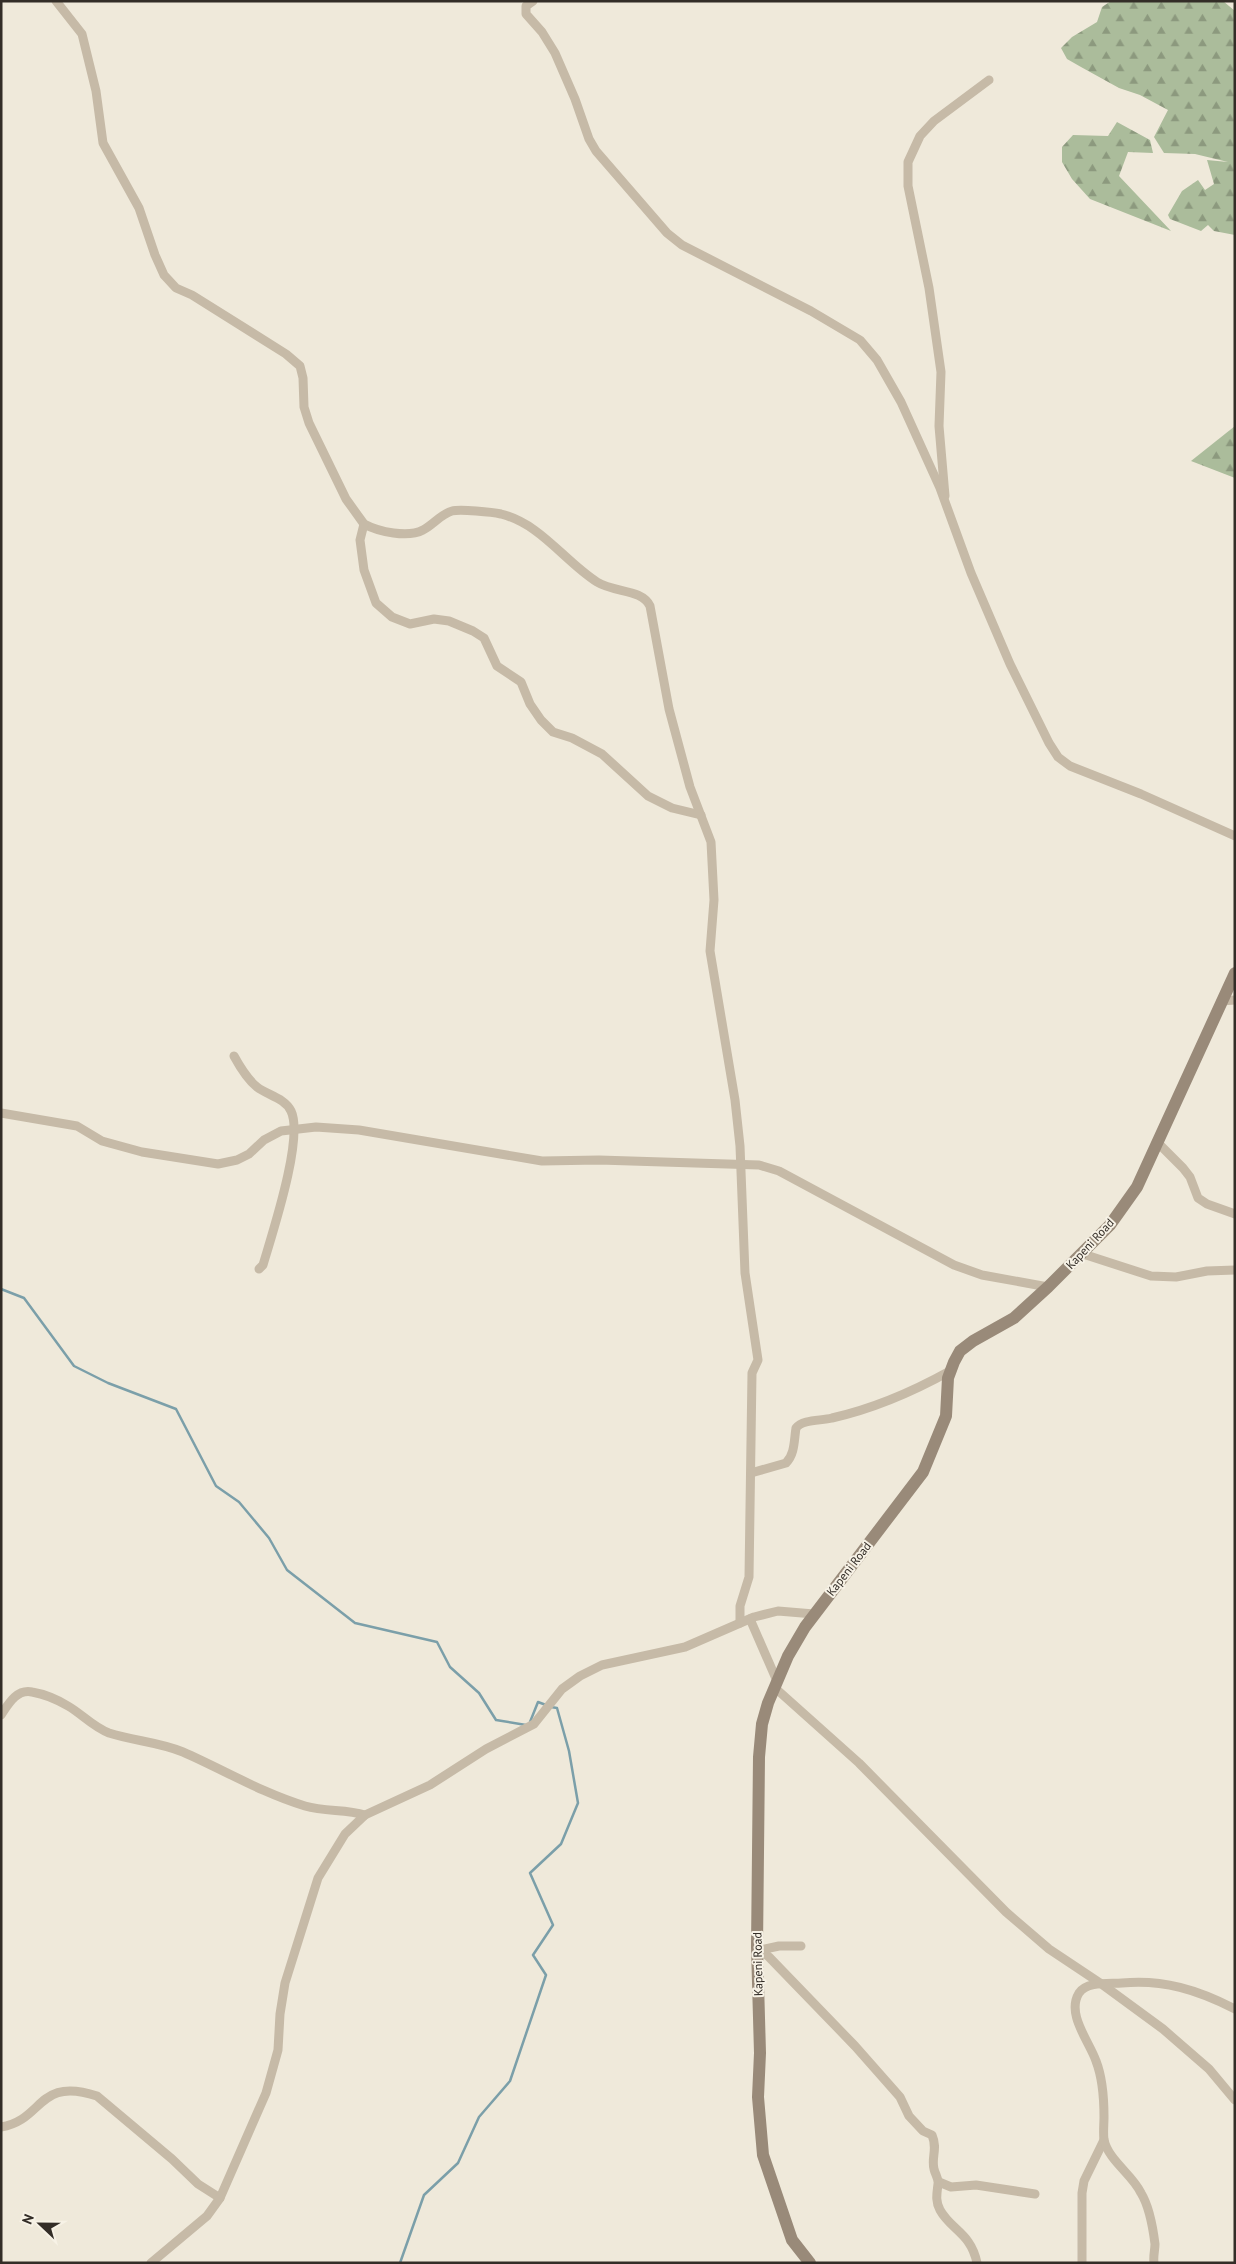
<svg xmlns="http://www.w3.org/2000/svg" width="1236" height="2264" viewBox="0 0 1236 2264" font-family="'PT Sans',sans-serif">
	<defs>
		<pattern id="forest-firs" width="22" height="20" patternUnits="userSpaceOnUse" patternTransform="scale(1.25)"><rect width="22" height="20" fill="#abbc9b"/><path d="M5 1l3.5 6h-7zM16 11l3.5 6h-7z" fill="#8c997e"/></pattern>
	</defs>
	<rect width="100%" height="100%" fill="#efe9da"/>
	<g fill="url(#forest-firs)">
		<path d="M1111,1h112l12,10v224l-21,-4 -6,-6 -7,6 -31,-12 -2,-4 14,-24 16,-11 7,10 9,-6 -7,-24 21,2 -33,-8 -31,-1 -10,-16 14,-27 -28,-15 -21,-7 -38,-21 -14,-8 -6,-11 11,-11 25,-15 5,-15z"/>
		<path d="M1117,122l33,18 3,13 -25,-1 -9,24 52,55 -81,-32 -18,-20 -10,-17v-15l11,-12 35,1z"/>
		<path d="M1235,426v52l-44,-17z"/>
	</g>
	<g fill="none" stroke-linecap="round" stroke-linejoin="round">
		<g stroke="#7b9fa9" stroke-width="2.5">
			<path d="M1,1289l23,9 50,68 34,17 68,26 40,77 23,16 30,36 18,32 68,53 82,19 13,25 29,26 17,27 30,5"/>
			<path d="M530,1722l8,-20 8,3"/>
			<path d="M400,2263l24,-68 34,-32 21,-46 31,-36 36,-106 -13,-20 20,-30 -23,-52 31,-29 17,-41 -9,-52 -12,-43 -6,-1"/>
		</g>
		<g stroke="#c6baa7" stroke-width="9">
			<path d="M56,1l26,33 14,57 7,52 36,65 16,47 9,20 12,13 16,7 94,59 14,12 3,12 1,29 5,16 37,76 18,25c15,8 44,14 59,6 10,-5 18,-16 29,-19 8,-2 40,1 49,3 40,10 63,47 96,68 18,11 45,7 53,24l19,103 21,78 21,55 3,58 -4,51 25,149 5,46 5,127 13,87 -6,13 -3,204 -9,29v17"/>
			<path d="M533,1l-7,5v8l16,18 13,21 20,46 14,40 7,12 71,82 15,12 129,66 49,29 17,20 24,42 39,86 31,85 39,91 39,79 9,14 12,9 71,28 94,42"/>
			<path d="M945,496l-6,-70 2,-54 -12,-84 -21,-102v-24l12,-26 14,-15 55,-41"/>
			<path d="M364,524l-4,16 4,30 12,33 16,14 18,7 24,-5 15,2 24,10 11,7 13,28 24,16 9,22 11,16 12,12 19,6 30,16 46,42 24,12 29,7"/>
			<path d="M1221,1001l14,-1"/>
			<path d="M234,1056c6,11 13,23 23,31 10,8 28,11 34,24 13,27 -19,123 -28,154l-4,4"/>
			<path d="M1,1113l76,13 25,15 40,11 76,12 19,-4 12,-6 15,-14 17,-9 35,-4 43,3 183,31 57,-1 160,5 20,6 175,94 28,10 66,12"/>
			<path d="M1157,1142l26,26 7,9 8,21 9,6 28,10"/>
			<path d="M1083,1254l68,22 25,1 31,-6 28,-1"/>
			<path d="M751,1473l35,-10c9,-9 8,-23 10,-35 7,-9 25,-7 36,-10 40,-9 82,-27 118,-47"/>
			<path d="M750,1619l27,62"/>
			<path d="M774,1687l85,76 147,149 43,37 54,36 60,44 46,40 26,31"/>
			<path d="M1,1715c8,-12 16,-26 31,-23 12,2 26,8 36,14 14,8 25,21 41,27 25,8 50,9 74,19 41,18 79,41 122,54 21,6 40,3 60,9"/>
			<path d="M757,1947l12,10 86,89 45,51 9,19 14,15 9,4c6,14 -1,22 2,34 1,5 5,10 4,15 -1,9 -3,17 2,26 11,20 31,23 37,53"/>
			<path d="M760,1950l19,-4h22"/>
			<path d="M1,2127c43,-7 36,-51 96,-31l75,63 26,25 22,14"/>
			<path d="M939,2182l12,5 25,-2 59,9"/>
			<path d="M151,2263l56,-47 13,-18 46,-105 12,-43 2,-36 5,-31 33,-105 27,-44 20,-19 65,-30 56,-36 48,-25 28,-35 18,-13 22,-11 83,-18 69,-30 24,-6 36,3"/>
			<path d="M1082,2263v-70l2,-12 20,-41"/>
			<path d="M1154,2263c-1,-7 1,-13 1,-19 -2,-16 -6,-38 -14,-51 -9,-19 -32,-32 -37,-53 -1,-7 0,-16 0,-23 0,-19 -1,-38 -8,-56 -7,-20 -30,-47 -17,-68 8,-12 30,-9 43,-10 41,-4 76,7 113,26"/>
		</g>
		<path stroke="#998a79" stroke-width="12" d="M810,2263l-18,-23 -29,-85 -5,-58 2,-44 -3,-106 2,-190 3,-33 6,-21 20,-47 17,-29 118,-155 23,-56 2,-38 6,-16 6,-11 13,-10 41,-23 34,-31 62,-62 27,-38 98,-214"/>
	</g>
	<g text-anchor="middle" stroke-width="4" stroke-linejoin="round" paint-order="stroke">
		<g font-size="12" fill="#332d27" stroke="#f7f2e6">
			<text transform="translate(1090 1244) rotate(-47)" y="4">Kapeni Road</text>
			<text transform="translate(849 1569) rotate(-52)" y="4">Kapeni Road</text>
			<text transform="translate(758 1964) rotate(-91)" y="4">Kapeni Road</text>
		</g>
	</g>
	<rect width="1236" height="2264" fill="none" stroke="#332d27" stroke-width="5"/>
	<g transform="translate(40 2224) rotate(292)" stroke="#f7f2e6" stroke-width="4" paint-order="stroke">
	<path d="M0-4L9 19L0 12L-9 19Z" fill="#332d27"/>
	<text y="-8" font-size="14" font-weight="bold" text-anchor="middle" fill="#332d27">N</text>
	</g>
</svg>
